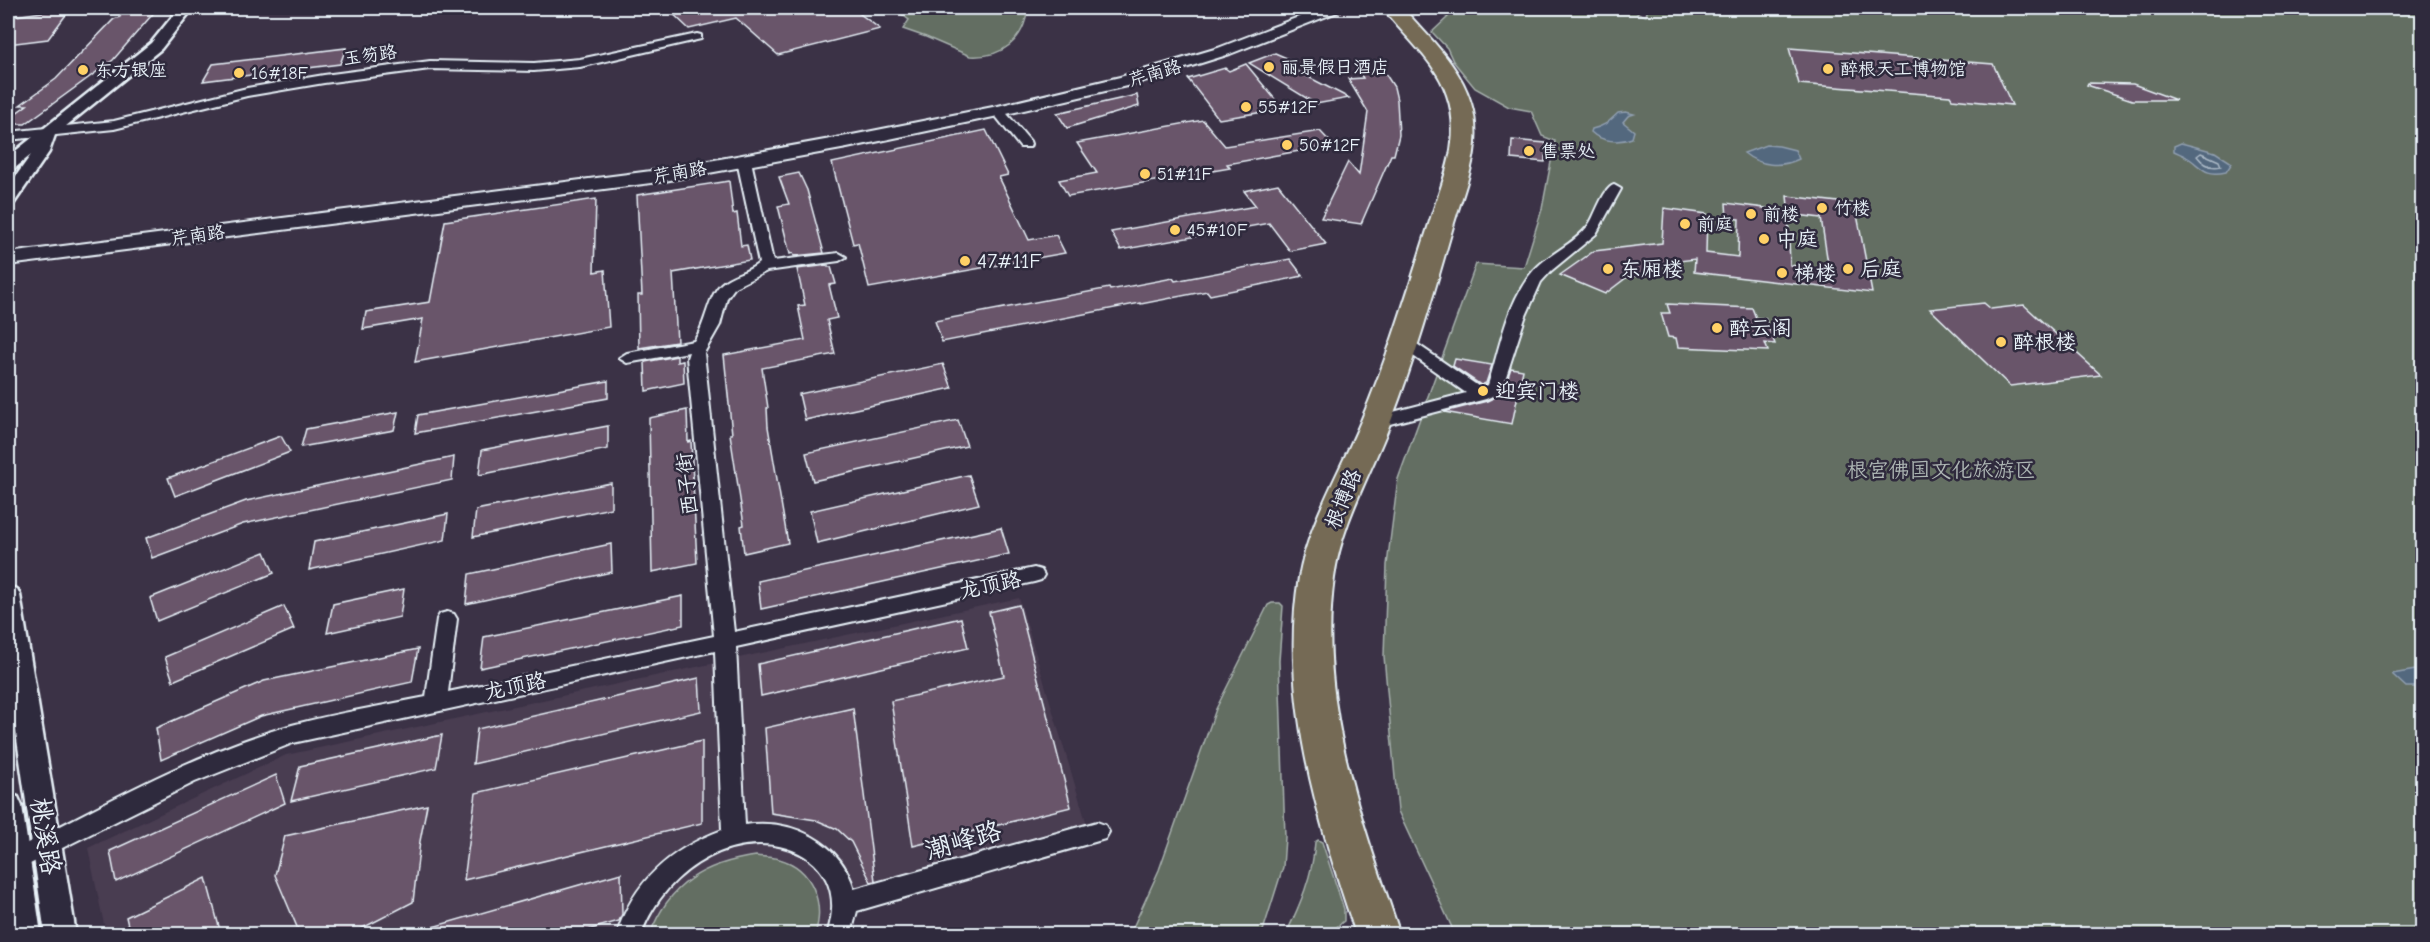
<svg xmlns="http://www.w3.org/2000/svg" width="2430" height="942" viewBox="0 0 2430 942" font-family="'Comic Neue','LXGW WenKai TC',sans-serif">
	<rect width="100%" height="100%" fill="#3b3246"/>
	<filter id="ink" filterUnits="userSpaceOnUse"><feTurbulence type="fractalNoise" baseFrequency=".0167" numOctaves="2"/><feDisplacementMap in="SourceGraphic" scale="12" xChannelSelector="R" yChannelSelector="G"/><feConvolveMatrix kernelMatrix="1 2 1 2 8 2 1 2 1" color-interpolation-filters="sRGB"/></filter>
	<g filter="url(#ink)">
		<path fill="#493c51" d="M1019,598l68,227 -228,61 -5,33 -6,15h-742l-18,-86 198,-93z"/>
		<g fill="#646e62" stroke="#a6b0ad" stroke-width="1.5">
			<path d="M894,8h134c-4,32 -25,50 -58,48l-44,-19 -23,-8 6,-9z"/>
			<path d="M1429,8h212l-4,5 9,3 2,-8h774v926h-967l-57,-123 -14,-155 3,-91 11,-86 78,-215 48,3 18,-58 13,-68 -13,-5 -11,-25 -22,-4 -34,-19 -22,-27 -6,-13 -15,-16 16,-15z"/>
			<path d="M1272,603h8l3,3 -4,55 6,176 -2,30 -21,67h-132l29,-64 57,-161 52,-104z"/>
			<path d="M1318,840l4,2 22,67v12l-16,13h-42c14,-29 27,-59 29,-92z"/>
			<path d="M756,856c7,1 16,1 23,3 34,9 46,45 36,75h-165c19,-50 54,-71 106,-78z"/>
		</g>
		<g fill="#53677e" stroke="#8f9eaf" stroke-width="1.5">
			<path d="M1626,112l8,2 -6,2 -5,6 11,9 -2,7c-12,5 -31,4 -41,-6l1,-3c14,-3 17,-8 26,-16z"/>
			<path d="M2181,143l34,9 17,11 -6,9c-19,4 -22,-2 -35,-12 -5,-4 -11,-6 -17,-9v-5z"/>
			<path d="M1766,145l13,1 16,4 4,9c-19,9 -39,7 -55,-6z"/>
			<path d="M2422,669v18h-16l-14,-13z"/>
		</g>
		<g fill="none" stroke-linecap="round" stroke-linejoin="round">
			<path stroke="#acbac7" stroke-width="1.5" d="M2201,153l18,8 2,5c-11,3 -18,-2 -24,-10z"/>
		</g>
		<g fill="#69546a" stroke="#e8f1f8" stroke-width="1.5">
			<path d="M71,8l-23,31 -40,5v-27z"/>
			<path d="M123,8h35l-45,52 -88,64h-17v-5l19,-14h-7l36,-26 58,-60 6,-2z"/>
			<path d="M667,8h185l28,21 -102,26 -42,-37 -47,11z"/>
			<path d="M346,48l-6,16 -137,17 10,-17z"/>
			<path d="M1789,48l204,16 19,41 -60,-6 -2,-3 -151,-12z"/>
			<path d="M1275,53l21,9 -9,4 62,32 -33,6 -67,-41z"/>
			<path d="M1246,64l37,45 -64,10 -31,-40 37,-11 4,3z"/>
			<path d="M1383,70l11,17 3,13 2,35 -5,20h-3l-30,69 -40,-6 27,-56 11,13 9,-63 -20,-33 15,-1 -4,-6z"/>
			<path d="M2088,83l45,1 43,16h-44l-45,-15z"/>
			<path d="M1137,95l2,11 -72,22 -10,-15z"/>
			<path d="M1203,120l22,26 95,-15 13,14 -106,19 3,4 -162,28 -9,-16 38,-7 -20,-30z"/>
			<path d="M986,130l22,45 -9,2 30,63 27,-5 9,18 -196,35 -11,-45 -5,1 -21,-81z"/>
			<path d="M1512,140l34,3 -1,19 -34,-3z"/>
			<path d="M799,173l8,17 17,63 -30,3 -1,-3 -3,1 -12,-48 11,-2 -10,-27z"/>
			<path d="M729,181l4,33 4,-1 4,33 6,-1 3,15 -77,13 4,69 -38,6 -1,-53h4l-5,-100z"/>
			<path d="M1278,184l48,60 -36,7 -21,-28 -148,27 -10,-18 145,-26 -12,-15z"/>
			<path d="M1787,196l68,8 17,89 -178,-21 1,-13 -50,6 6,8 -25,5 -21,16 -45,-19 34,-24 68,-8 2,-35 43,6 -1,39 32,4 1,-38 -12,-1 -1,-15 62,8 2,54 39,5 -8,-52 -32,-4z"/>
			<path d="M596,199l-2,73 11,-2 4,57 -194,35 8,-43 -60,10 3,-17 64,-10 15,-81z"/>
			<path d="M1290,259l13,17 -93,19 -3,-4 -66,13 -1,-1 -198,39 -7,-21 174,-33 1,2 63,-12 2,3z"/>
			<path d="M828,265v2h3l5,17 -7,1 8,33 -10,2 8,34 -73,14 6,40h-1l1,19 20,116 -44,10 -3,-27 3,-1 -14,-91h2l-8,-79 81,-15 -7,-34 7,-1 -8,-36z"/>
			<path d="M1984,303l7,6 33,-4 77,70 -91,11 -80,-77z"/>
			<path d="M1667,304l85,4 4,10h9l10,26 -10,-1 3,8 -90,-4 -2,-9 -8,-1 -7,-24h9z"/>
			<path d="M677,356v6l6,-1 1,22 -38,8 -1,-29z"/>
			<path d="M1455,359l37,6 -6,18 -5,2 -28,-19z"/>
			<path d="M943,364l9,24 -147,32 -6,-26z"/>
			<path d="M1511,368l12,2 -11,54 -68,-12 43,-11 15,-7z"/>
			<path d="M608,381v17l-193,35 3,-18z"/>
			<path d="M687,410l1,32 3,-1 6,122 -45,9 -3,-154z"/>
			<path d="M398,412l-4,18 -93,17 5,-18z"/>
			<path d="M958,420l9,26 -154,35 -7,-28z"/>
			<path d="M608,426v23l-129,26 3,-25z"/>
			<path d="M281,436l9,16 -115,44 -7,-18z"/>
			<path d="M454,457l-2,23 -209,44 -91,34 -6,-20 100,-37z"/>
			<path d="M969,475l10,29 -162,39 -7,-32z"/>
			<path d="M611,483v25l-138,29 3,-27z"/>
			<path d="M448,514l-3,26 -136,30 5,-28z"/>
			<path d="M1001,528l8,26 -248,55 -3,-28z"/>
			<path d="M611,544l1,28 -146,32 3,-30z"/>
			<path d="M265,552l9,21 -117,48 -7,-23z"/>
			<path d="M404,589l-4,28 -73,16 6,-29z"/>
			<path d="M683,596v29l-203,43 4,-31z"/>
			<path d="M1019,605l52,202 -158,39 -22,-145 113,-25 -15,-64z"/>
			<path d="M284,606l10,23 -121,52 -8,-24z"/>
			<path d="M961,618l7,30 -207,48 -3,-32z"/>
			<path d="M418,649l-6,33 -151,34 -100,44 -5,-32 108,-47z"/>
			<path d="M699,678l2,33 -228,53 4,-35z"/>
			<path d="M853,708l22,173 -4,1 -20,-40 -14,-13 -21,-9 -45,-7 -6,-85z"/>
			<path d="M442,735l-6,33 -145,33 9,-35z"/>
			<path d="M702,741v82l-238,57 12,-87z"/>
			<path d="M276,775l9,28 -169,79 -6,-31z"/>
			<path d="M427,805l-7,36 -7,61 -62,32h-51l-25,-59 10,-39z"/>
			<path d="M621,873l1,41 -3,7 -45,13h-151l-1,-4z"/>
			<path d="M206,878l15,56h-91l-4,-17z"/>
		</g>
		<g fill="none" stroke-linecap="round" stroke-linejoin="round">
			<g stroke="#e8f1f8" stroke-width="4">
				<g id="minor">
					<path d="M697,34l4,1v4l-121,28 -46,4 -104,-2 -106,14 -77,13 -133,33 -106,11v-8l106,-11 133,-33 77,-13 106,-14 104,2 46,-4z"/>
					<path d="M998,107l4,1 28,33 1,3 -1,3h-10l-26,-33 -2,-3z"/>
					<path d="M744,157l7,4 22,100 66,-8 7,4 -7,4 -72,10 -32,16 -8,11 -7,27 -16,28 30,279 300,-64 7,2 3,5 -3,5 -7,2 -298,65 9,178c47,-7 96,17 109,64l243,-67 8,3 4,7 -4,7 -248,72 -6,23h-24c27,-78 -58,-110 -118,-77 -33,17 -55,44 -68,77h-24c16,-53 54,-85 105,-104l-7,-179 -422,92 -98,39 -171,85 -8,3 -8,-3v-14c91,-46 184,-100 284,-128 44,-12 90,-19 134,-28l11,-78 3,-5 7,-2 7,2 3,5 -9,73 266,-56 -27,-278 2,-6 -62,11 -8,-5 8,-5 67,-12c13,-18 13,-43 27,-57 10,-10 27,-11 38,-21l-22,-102z"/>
					<path d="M1614,185l7,4 -25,45 -45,37 -10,11 -16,36 -24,74 -15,7 -104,27h-12l-3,-4 3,-4 96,-25 -67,-47 -2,-3 2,-3h12l70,48 7,-3c12,-37 19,-84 46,-115 16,-17 39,-25 54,-44 7,-9 15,-38 26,-41z"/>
				</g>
			</g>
			<g stroke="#e8f1f8" stroke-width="5">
				<g id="tertiary">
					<path d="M177,8h12l1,4 -29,37 -106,86 -6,17 -35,51 -6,1v-17l23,-32 -17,14 -6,1v-13l143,-114 25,-31z"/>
					<path d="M8,586l9,3 3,6 56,339h-31l-37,-258z"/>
					<path d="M8,794l10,3 4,9 19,128h-31l-2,-21z"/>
				</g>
			</g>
			<g stroke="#e8f1f8" stroke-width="4">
				<path id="secondary" d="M1322,8h21l-3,3 -110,43 -99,31 -133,31 -151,32 -188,34 -651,83v-12l651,-83 188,-34 151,-30 122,-29 98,-29z"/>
			</g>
			<g stroke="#e8f1f8" stroke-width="4">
				<path id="trunk" d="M1383,8h20c25,29 57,57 68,95 13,42 -5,80 -17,120 -19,66 -38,133 -63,198 -19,51 -50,102 -57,157 -17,122 27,242 66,356h-44c-38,-113 -77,-237 -57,-357 10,-55 41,-105 62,-156 27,-64 47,-131 68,-197 13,-43 34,-83 18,-129 -11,-34 -43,-58 -64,-87z"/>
			</g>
			<use href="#minor" fill="#2f2a3d" fill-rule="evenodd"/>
			<use href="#tertiary" fill="#2f2a3d" fill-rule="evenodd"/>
			<use href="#secondary" fill="#2f2a3d" fill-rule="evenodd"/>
			<use href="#trunk" fill="#746b55" fill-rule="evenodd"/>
		</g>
	</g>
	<g fill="#ffd166" stroke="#2f2a3d" stroke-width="2">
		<circle cx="1269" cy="67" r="6"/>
		<circle cx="1828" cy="69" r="6"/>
		<circle cx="83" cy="70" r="6"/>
		<circle cx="239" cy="73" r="6"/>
		<circle cx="1246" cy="107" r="6"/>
		<circle cx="1287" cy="145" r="6"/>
		<circle cx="1529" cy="151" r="6"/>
		<circle cx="1145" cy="174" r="6"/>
		<circle cx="1822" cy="208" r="6"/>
		<circle cx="1751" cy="214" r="6"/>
		<circle cx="1685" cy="224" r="6"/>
		<circle cx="1175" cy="230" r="6"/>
		<circle cx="1764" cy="239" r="6"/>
		<circle cx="965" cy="261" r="6"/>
		<circle cx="1608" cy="269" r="6"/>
		<circle cx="1848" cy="269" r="6"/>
		<circle cx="1782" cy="273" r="6"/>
		<circle cx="1717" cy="328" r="6"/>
		<circle cx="2001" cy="342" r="6"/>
		<circle cx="1483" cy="391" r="6"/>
	</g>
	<g text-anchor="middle" stroke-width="5" stroke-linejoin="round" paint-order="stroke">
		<g font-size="18" fill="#e8f1f8" stroke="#2f2a3d">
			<text transform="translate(370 55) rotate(-8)" y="6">玉笏路</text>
			<text transform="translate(1155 73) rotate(-16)" y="6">芹南路</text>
			<text transform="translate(680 172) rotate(-9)" y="6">芹南路</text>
			<text transform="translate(198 235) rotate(-8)" y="6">芹南路</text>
		</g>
		<g font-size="18" fill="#e8f1f8" stroke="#2f2a3d" text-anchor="start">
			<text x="1281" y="73">丽景假日酒店</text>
			<text x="1840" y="75">醉根天工博物馆</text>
			<text x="95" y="76">东方银座</text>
			<text x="251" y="79">16#18F</text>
			<text x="1258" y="113">55#12F</text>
			<text x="1299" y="151">50#12F</text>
			<text x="1541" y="157">售票处</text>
			<text x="1157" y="180">51#11F</text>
			<text x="1834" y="214">竹楼</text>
			<text x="1763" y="220">前楼</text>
			<text x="1697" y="230">前庭</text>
			<text x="1187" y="236">45#10F</text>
		</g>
		<g font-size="21" fill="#e8f1f8" stroke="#2f2a3d" text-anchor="start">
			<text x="1776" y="246">中庭</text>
			<text x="977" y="268">47#11F</text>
			<text x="1620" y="276">东厢楼</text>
			<text x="1860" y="276">后庭</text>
			<text x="1794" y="280">梯楼</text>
			<text x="1729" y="335">醉云阁</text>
			<text x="2013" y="349">醉根楼</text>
			<text x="1495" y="398">迎宾门楼</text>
		</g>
		<g font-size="21" fill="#adb6b4" stroke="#2f2a3d">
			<text x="1941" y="477">根宫佛国文化旅游区</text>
		</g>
		<g font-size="21" fill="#e8f1f8" stroke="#2f2a3d">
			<text transform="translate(687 484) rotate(-96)" y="7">西子街</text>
			<text transform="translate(1343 499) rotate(-68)" y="7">根博路</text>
			<text transform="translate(990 585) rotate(-12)" y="7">龙顶路</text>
			<text transform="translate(515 686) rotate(-12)" y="7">龙顶路</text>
		</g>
		<g font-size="26" fill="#e8f1f8" stroke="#2f2a3d">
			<text transform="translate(46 836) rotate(81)" y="9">桃溪路</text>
			<text transform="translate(963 840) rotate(-16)" y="9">潮峰路</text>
		</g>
	</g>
	<rect width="2430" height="942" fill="none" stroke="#2f2a3d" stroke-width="30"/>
	<rect x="15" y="15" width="2400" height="912" fill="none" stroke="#e8f1f8" stroke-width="2" filter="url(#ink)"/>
</svg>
